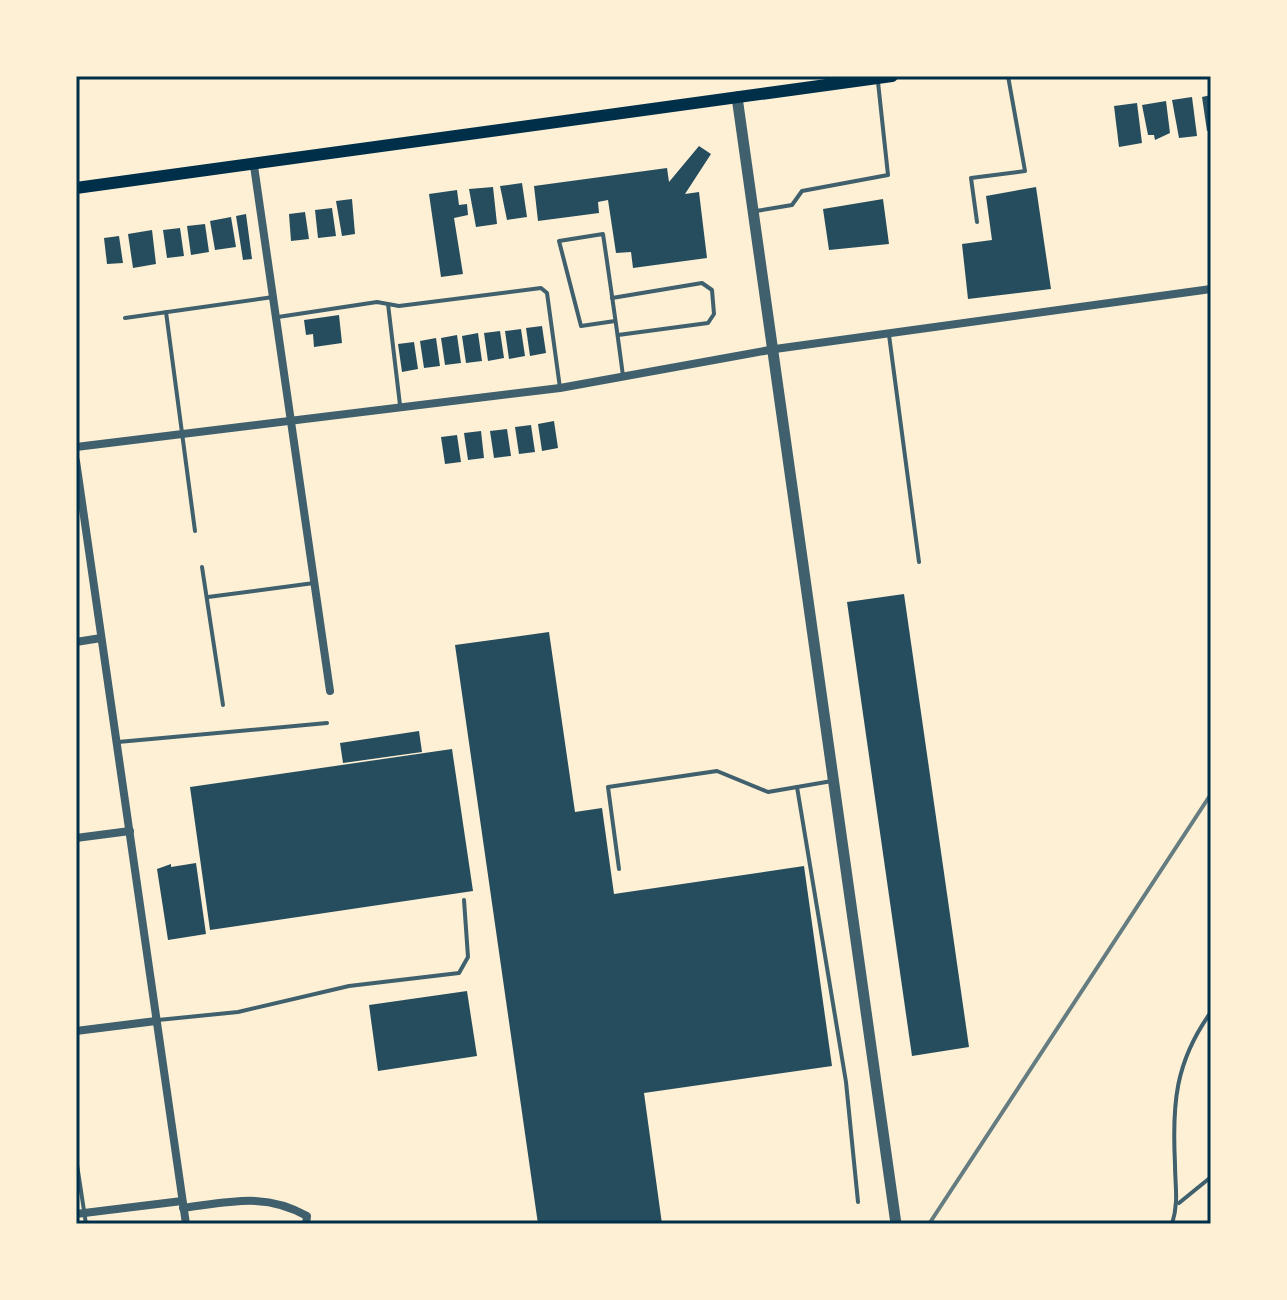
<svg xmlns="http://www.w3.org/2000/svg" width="1287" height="1300" viewBox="0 0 1287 1300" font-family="'PT Sans',sans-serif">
	<rect width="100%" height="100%" fill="#fdf0d5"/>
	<g fill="#264d5e">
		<path d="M1211,95v35l-4,1 -5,-34z"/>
		<path d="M1192,97l5,39 -18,2 -7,-38z"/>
		<path d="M1166,101l4,32 -15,7 -1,-5h-6l-6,-30z"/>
		<path d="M1137,103l5,40 -23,4 -5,-41z"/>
		<path d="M699,146l12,8 -26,40 14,-2 8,66 -74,10 -2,-16 -15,1 -8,-53 -10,2 1,11 -61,8 -4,-35 133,-18 2,14z"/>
		<path d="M522,183l5,34 -20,3 -7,-34z"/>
		<path d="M493,187l4,37 -21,3 -7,-38z"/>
		<path d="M1036,187l15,102 -83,10 -6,-55 30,-4 -6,-44z"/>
		<path d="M457,190l2,15 8,-1 1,11 -14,3 9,56 -22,3 -12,-83z"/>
		<path d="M352,199l3,35 -13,2 -6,-35z"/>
		<path d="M883,199l6,45 -60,6 -6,-41z"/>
		<path d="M332,208l4,28 -18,2 -3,-28z"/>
		<path d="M305,212l4,27 -18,2 -2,-27z"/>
		<path d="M246,214l6,45 -9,1 -7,-44z"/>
		<path d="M231,217l5,30 -21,3 -5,-29z"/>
		<path d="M205,224l4,28 -18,3 -4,-29z"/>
		<path d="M180,228l4,28 -17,2 -4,-28z"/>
		<path d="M152,230l4,34 -23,4 -5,-34z"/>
		<path d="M119,236l4,27 -16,1 -3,-26z"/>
		<path d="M339,315l3,28 -28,4 -1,-13 -7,1 -2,-15z"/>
		<path d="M542,326l4,27 -16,3 -4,-28z"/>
		<path d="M521,329l4,27 -16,3 -4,-28z"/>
		<path d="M500,331l4,27 -16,3 -4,-28z"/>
		<path d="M478,333l4,28 -16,2 -4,-27z"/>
		<path d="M457,335l4,28 -16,2 -4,-27z"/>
		<path d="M436,338l4,28 -16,2 -4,-27z"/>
		<path d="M414,342l4,27 -16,3 -4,-28z"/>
		<path d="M554,421l4,27 -16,3 -4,-27z"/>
		<path d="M531,425l4,27 -16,2 -4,-27z"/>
		<path d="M507,429l4,27 -17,2 -4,-27z"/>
		<path d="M481,431l3,27 -16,2 -4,-27z"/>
		<path d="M457,435l4,27 -16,2 -4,-27z"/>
		<path d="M904,594l65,453 -57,9 -65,-454z"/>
		<path d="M549,632l26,180 27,-4 12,86 190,-28 28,200 -188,27 18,131h-124l-83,-579z"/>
		<path d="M419,731l3,21 -79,11 -3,-20z"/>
		<path d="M452,749l21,142 -263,39 -20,-143z"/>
		<path d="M196,863l10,71 -38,6 -11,-71 14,-5v3z"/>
		<path d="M467,991l10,65 -99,15 -9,-66z"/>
	</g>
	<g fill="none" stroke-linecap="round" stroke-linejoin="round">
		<g stroke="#3f606c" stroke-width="4">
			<path d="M756,211l36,-6 10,-14 86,-16 -10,-93"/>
			<path d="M977,222l-6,-44 54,-7 -17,-95"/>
			<path d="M612,298l90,-15 10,7 2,24 -6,9 -90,12"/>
			<path d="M388,304l12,101"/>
			<path d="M166,312l29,219"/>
			<path d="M278,317l99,-15 22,4 142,-18 6,5 13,95"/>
			<path d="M125,318l148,-21"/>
			<path d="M615,321l-34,5 -22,-85 44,-7c7,48 14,95 20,142"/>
			<path d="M889,335l30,227"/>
			<path d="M202,567l21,138"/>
			<path d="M208,597l106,-14"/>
			<path d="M118,742l209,-19"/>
			<path d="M797,787l49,295 12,120"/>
			<path d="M619,869l-11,-82 109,-16 51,21 64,-11"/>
			<path d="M158,1020l80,-8 111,-26 110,-13 9,-16 -4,-57"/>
			<path d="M76,1158l10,66"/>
			<path d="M1179,1203l32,-26"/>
			<path d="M1172,1224c7,-22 3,-38 3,-60 -3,-60 0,-102 36,-152"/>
		</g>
		<g stroke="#3f606c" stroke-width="8">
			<path d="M254,166l76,525"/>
			<path d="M76,447l484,-59 215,-39 436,-60"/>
			<path d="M76,461l110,763"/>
			<path d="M76,642l25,-4"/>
			<path d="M76,838l54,-7"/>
			<path d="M76,1031l80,-10"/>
			<path d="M183,1208c47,-6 82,-16 124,8l-1,8"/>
			<path d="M76,1214l106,-13"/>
		</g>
		<path stroke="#3f606c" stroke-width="11" d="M737,97l159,1127"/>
		<path stroke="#003049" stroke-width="12" d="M76,188l816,-112"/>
		<path stroke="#657d81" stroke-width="4" d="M929,1224l282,-430"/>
	</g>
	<rect width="1287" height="1300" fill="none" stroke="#fdf0d5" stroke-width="156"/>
	<rect x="78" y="78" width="1131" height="1144" fill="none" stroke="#003049" stroke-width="3"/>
</svg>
